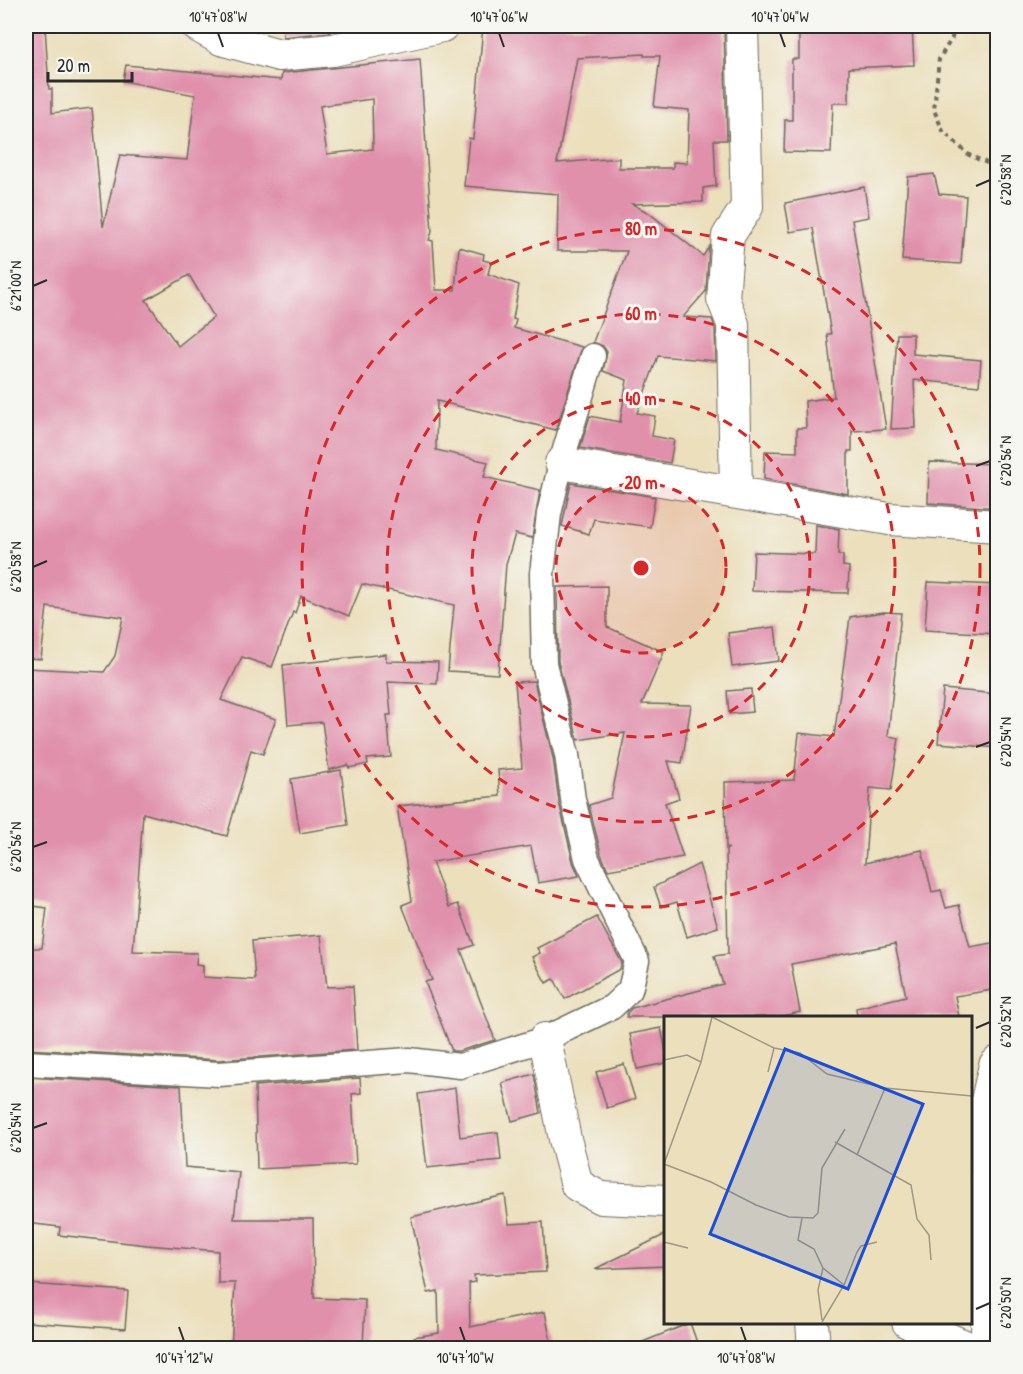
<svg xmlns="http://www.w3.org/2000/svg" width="1023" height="1374" viewBox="0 0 1023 1374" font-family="'Patrick Hand',sans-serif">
	<rect width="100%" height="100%" fill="#f6f6f2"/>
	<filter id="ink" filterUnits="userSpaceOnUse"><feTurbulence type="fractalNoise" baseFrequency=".0167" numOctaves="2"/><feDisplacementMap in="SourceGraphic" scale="12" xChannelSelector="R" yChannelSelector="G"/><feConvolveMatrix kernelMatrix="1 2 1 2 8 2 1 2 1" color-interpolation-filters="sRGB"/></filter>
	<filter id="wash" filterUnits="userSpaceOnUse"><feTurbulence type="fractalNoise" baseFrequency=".008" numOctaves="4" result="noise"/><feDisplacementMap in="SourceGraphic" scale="24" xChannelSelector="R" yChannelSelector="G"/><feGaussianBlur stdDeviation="1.35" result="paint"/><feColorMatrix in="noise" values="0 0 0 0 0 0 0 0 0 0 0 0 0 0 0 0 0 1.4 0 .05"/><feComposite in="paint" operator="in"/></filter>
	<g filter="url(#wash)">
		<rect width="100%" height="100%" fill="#ebdfbc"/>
		<g id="blocks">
			<g fill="#e090ab" fill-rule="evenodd">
				<path d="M26,26h19l4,63h3v24l40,-5 11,119 17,-72 67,5 8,-65 -72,-14 3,-16 155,15 1,-7 138,-14 12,173 -3,8 4,1 3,49h19l4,-43 25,7 -1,6 8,2 -3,12 31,11 -6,34 3,1 -2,8 68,19 -26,83 -119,-29 -1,49 52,12 -4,15 56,13 -8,48 -17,-4 -9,30 -8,110 -50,-3 6,-66 -92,-21 -13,32 -48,-20 -6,17 -2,-1 -21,55 -30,-10 -21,43 55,19 -13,35 -12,-4 -24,86 -84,-23 -10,138 64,2 -1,11 7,1v12l52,3 -3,-39 69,-6 6,52 26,-1 4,64 -138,10 -193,-11v-101h16l5,-40 -21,-3v-237l78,4 11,-16 8,-39 -76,-10 -6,52 -15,-1zM372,99l1,50 -46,5 -7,-48zM189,275l25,42 -36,29 -32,-46z"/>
				<path d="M284,26h45l1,6 -47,5z"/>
				<path d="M483,26h241l3,114h-13l2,46 -13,2v14l-71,2 17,9 54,43 6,-9 -3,44 -23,26 29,2 3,9 1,33 -58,-5 -21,57 18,3 -3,20 22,4 -4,23 -90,-15 10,-32 30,6 7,-42 -24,-9 4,-19 -4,-6 -10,-4 34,-91h-70l1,-57 -94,-8 5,-48 4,1zM644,54v2h16l-6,51 35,3 -2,53 -14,-1v6h-54v-10l-62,5 20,-105z"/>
				<path d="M799,26h113l2,39 -65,3v35h-16l-2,50 -47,-1 1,-32h7v-61h7z"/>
				<path d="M934,174l5,20 27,2 -5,68 -59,-4 6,-83z"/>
				<path d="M864,187l5,30 -17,3 34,209 -34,2v20h-4v43l-84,-15 1,-28 32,1v-24h9l-1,-27 29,-4 -7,-63h4l-18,-106 -23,4 -5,-29z"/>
				<path d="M897,334h16v20l68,6 -2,26 -65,-6 2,48 -25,1z"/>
				<path d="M929,462l69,2v44l-70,-5z"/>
				<path d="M571,483l84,14 -5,30 -56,-8 -5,15 -27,-8z"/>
				<path d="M816,525l23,4 -1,26h5v11l6,1 -1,26 -96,-2 2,-39 61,2z"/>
				<path d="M928,582l70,3v49l-73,-4z"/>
				<path d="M607,586v41l57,25 -22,52 49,1 -9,58 -14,-2 11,37 -14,5 18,54 -75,13 -7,-16 -12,-49 22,-7 14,-65 -47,7 -20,-78 -1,-75z"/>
				<path d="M884,612l17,1 -13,123 11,2 -8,52 -21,-2 -5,75 57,-13 10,42 9,-2 5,18 13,-3 11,42 28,-5v47l-43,7 4,21h-102l-1,-9 50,-12 -11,-52 -104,20 9,48 -22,5h-151v-4l5,-5 91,-24 -9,-28 14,-2 -2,-104 3,-2 -3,1 -1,-67 69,-2 5,-47 35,4 16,-120z"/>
				<path d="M775,627l4,34 -47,6 -4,-34z"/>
				<path d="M386,654v7l52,1 -1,22 -49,-2 3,33h-4l4,42 -24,2 1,5 -19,4 -1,-3 -19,5 -7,-48 -34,3 -5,-60z"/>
				<path d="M534,681l19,77 6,44 14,60 6,14 -41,7 -7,-37 -99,16 17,45 9,-3 16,41 -13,5 34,90 -36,11h-7l-27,-69 7,-2 -30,-75 10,-4 -15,-95 103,-10 -2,-26 24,-2 -7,-86z"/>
				<path d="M751,689l2,23 -24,2 -2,-23z"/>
				<path d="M943,689l55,5v54l-60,-5z"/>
				<path d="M341,770l7,55 -48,8 -9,-54z"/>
				<path d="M699,864l19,63 -31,10 -10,-35 -16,5 -7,-20z"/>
				<path d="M597,917l25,46 -2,6 -55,30 -11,-20 -8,4 -14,-26 8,-4 -3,-5z"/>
				<path d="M661,1028l5,24v11l-29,6 -7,-35z"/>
				<path d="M624,1064l11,35 -28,9 -11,-36z"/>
				<path d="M534,1074l7,39 -29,8 -10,-38z"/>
				<path d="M26,1077l155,9 4,81 54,5 -5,47h79l1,79 51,2 -2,48h-132l4,-65h-17v-32l-71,-6 -88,-10 1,-8 -34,-4z"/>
				<path d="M360,1078l1,15 -9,1 4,70 -99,5 -2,-83z"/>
				<path d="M455,1088l5,49 38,-5 3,28 -74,8 -9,-74z"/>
				<path d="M505,1195l4,29 34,-2 3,50 -72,3 1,7 -6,1 1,44 75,-15 7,36h-137l-1,-11 25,-4 -1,-42 -10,2 -17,-76z"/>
				<path d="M666,1234v32l-71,3z"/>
				<path d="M29,1284l99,7 -3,38 -99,-7z"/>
				<path d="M690,1323l9,25h-69v-1z"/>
			</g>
		</g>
	</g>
	<g filter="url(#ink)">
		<use href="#blocks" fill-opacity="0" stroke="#6e6a5e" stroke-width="1.5"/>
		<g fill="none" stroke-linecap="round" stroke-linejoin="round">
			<g stroke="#6e6a5e" stroke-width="27">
				<path id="pedestrian" d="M26,1063l193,11 190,-14 51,6 85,-27 67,-32 18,-17 7,-29 -50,-102 -14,-60 -6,-44 -23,-91 -2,-90 7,-60 12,-51 32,-107"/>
			</g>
			<g stroke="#6e6a5e" stroke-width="34">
				<g id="minor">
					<path d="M198,26l23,13 58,16 54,-5 109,-24"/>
					<path d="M561,463l328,56 109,7"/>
					<path d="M736,492l-3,-168 -10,-25 5,-63 19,-29 -5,-181"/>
					<path d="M545,1039l20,100 12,46 24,13 65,3"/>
					<path d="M812,1322l2,26"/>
					<path d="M908,1322l61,26"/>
					<path d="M987,1348l1,-144 -4,-90 11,-49 3,-3"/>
				</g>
			</g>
			<path stroke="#6e6a5e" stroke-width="4" stroke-dasharray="4.5 4.5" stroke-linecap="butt" d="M954,26l-2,12 -13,21 -5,51 9,21 26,24 29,13"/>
			<use href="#pedestrian" stroke="#fff" stroke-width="24"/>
			<use href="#minor" stroke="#fff" stroke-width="32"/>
		</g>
	</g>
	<path fill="none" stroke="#2b2b2b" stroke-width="2" d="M218,33l5,14M499,33l5,14M780,33l5,14M976,186l14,-6M33,286l14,-6M976,466l14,-5M33,567l14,-6M976,747l14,-5M33,847l14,-5M976,1028l14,-6M33,1128l14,-5M976,1309l14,-6M179,1327l5,14M460,1327l5,14M741,1327l5,14"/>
	<circle cx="641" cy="568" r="85" fill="#d62828" fill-opacity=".12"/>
	<g fill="none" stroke="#d62828" stroke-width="3" stroke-dasharray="10 8">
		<circle cx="641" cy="568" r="85"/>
		<circle cx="641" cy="568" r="169"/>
		<circle cx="641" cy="568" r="254"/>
		<circle cx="641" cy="568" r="339"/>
	</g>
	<g transform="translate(664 1016)">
		<rect width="308" height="308" fill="#ebdfbc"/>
		<path fill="none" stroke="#9e9782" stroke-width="1.5" d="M48,1l62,31 26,5 27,21 58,14 87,8M0,44l23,-5 14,7M104,56l6,-24M171,126l76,43 6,34 12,16 2,25M193,139l28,-67M0,148l47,18 45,23 33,12 24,1 5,-5 4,-45 23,-39M0,148l37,-102 11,-45M138,202l-4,22 16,9 9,19 21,17M0,226l24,6M158,304l-4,-30 5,-22M158,306l22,-37 13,-33 4,-6 16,-4"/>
		<path fill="#1d4ed8" fill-opacity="0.15" stroke="#1d4ed8" stroke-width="3" d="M121,33l138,55 -75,185 -138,-55z"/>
		<rect width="308" height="308" fill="none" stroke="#2b2b2b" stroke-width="3"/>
	</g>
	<circle cx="641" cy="568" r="9" fill="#d62828" stroke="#f6f6f2" stroke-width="3"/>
	<g font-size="18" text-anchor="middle" font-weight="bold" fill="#d62828" stroke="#f6f6f2" stroke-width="6" stroke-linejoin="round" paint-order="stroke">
		<text x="641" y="235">80 m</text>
		<text x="641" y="320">60 m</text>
		<text x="641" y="405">40 m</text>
		<text x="641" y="489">20 m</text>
	</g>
	<rect width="1023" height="1374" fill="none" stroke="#f6f6f2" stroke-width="66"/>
	<path d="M48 72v9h84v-9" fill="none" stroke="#2b2b2b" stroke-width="3"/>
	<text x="57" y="72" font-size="18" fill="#2b2b2b" stroke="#f6f6f2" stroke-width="4.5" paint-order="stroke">20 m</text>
	<rect x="33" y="33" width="957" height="1308" fill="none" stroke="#2b2b2b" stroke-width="2"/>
	<g font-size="15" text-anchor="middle" fill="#2b2b2b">
		<text x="218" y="22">10°47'08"W</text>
		<text x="499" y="22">10°47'06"W</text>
		<text x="780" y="22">10°47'04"W</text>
		<text transform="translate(1006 180) rotate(-90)" y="5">6°20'58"N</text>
		<text transform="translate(16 286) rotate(-90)" y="5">6°21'00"N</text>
		<text transform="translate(1006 461) rotate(-90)" y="5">6°20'56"N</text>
		<text transform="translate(16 567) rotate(-90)" y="5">6°20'58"N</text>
		<text transform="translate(1006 742) rotate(-90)" y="5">6°20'54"N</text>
		<text transform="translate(16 847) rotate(-90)" y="5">6°20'56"N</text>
		<text transform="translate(1006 1022) rotate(-90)" y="5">6°20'52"N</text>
		<text transform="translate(16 1128) rotate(-90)" y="5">6°20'54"N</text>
		<text transform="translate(1006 1303) rotate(-90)" y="5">6°20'50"N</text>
		<text x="184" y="1363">10°47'12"W</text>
		<text x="465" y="1363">10°47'10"W</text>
		<text x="746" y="1363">10°47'08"W</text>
	</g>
</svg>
